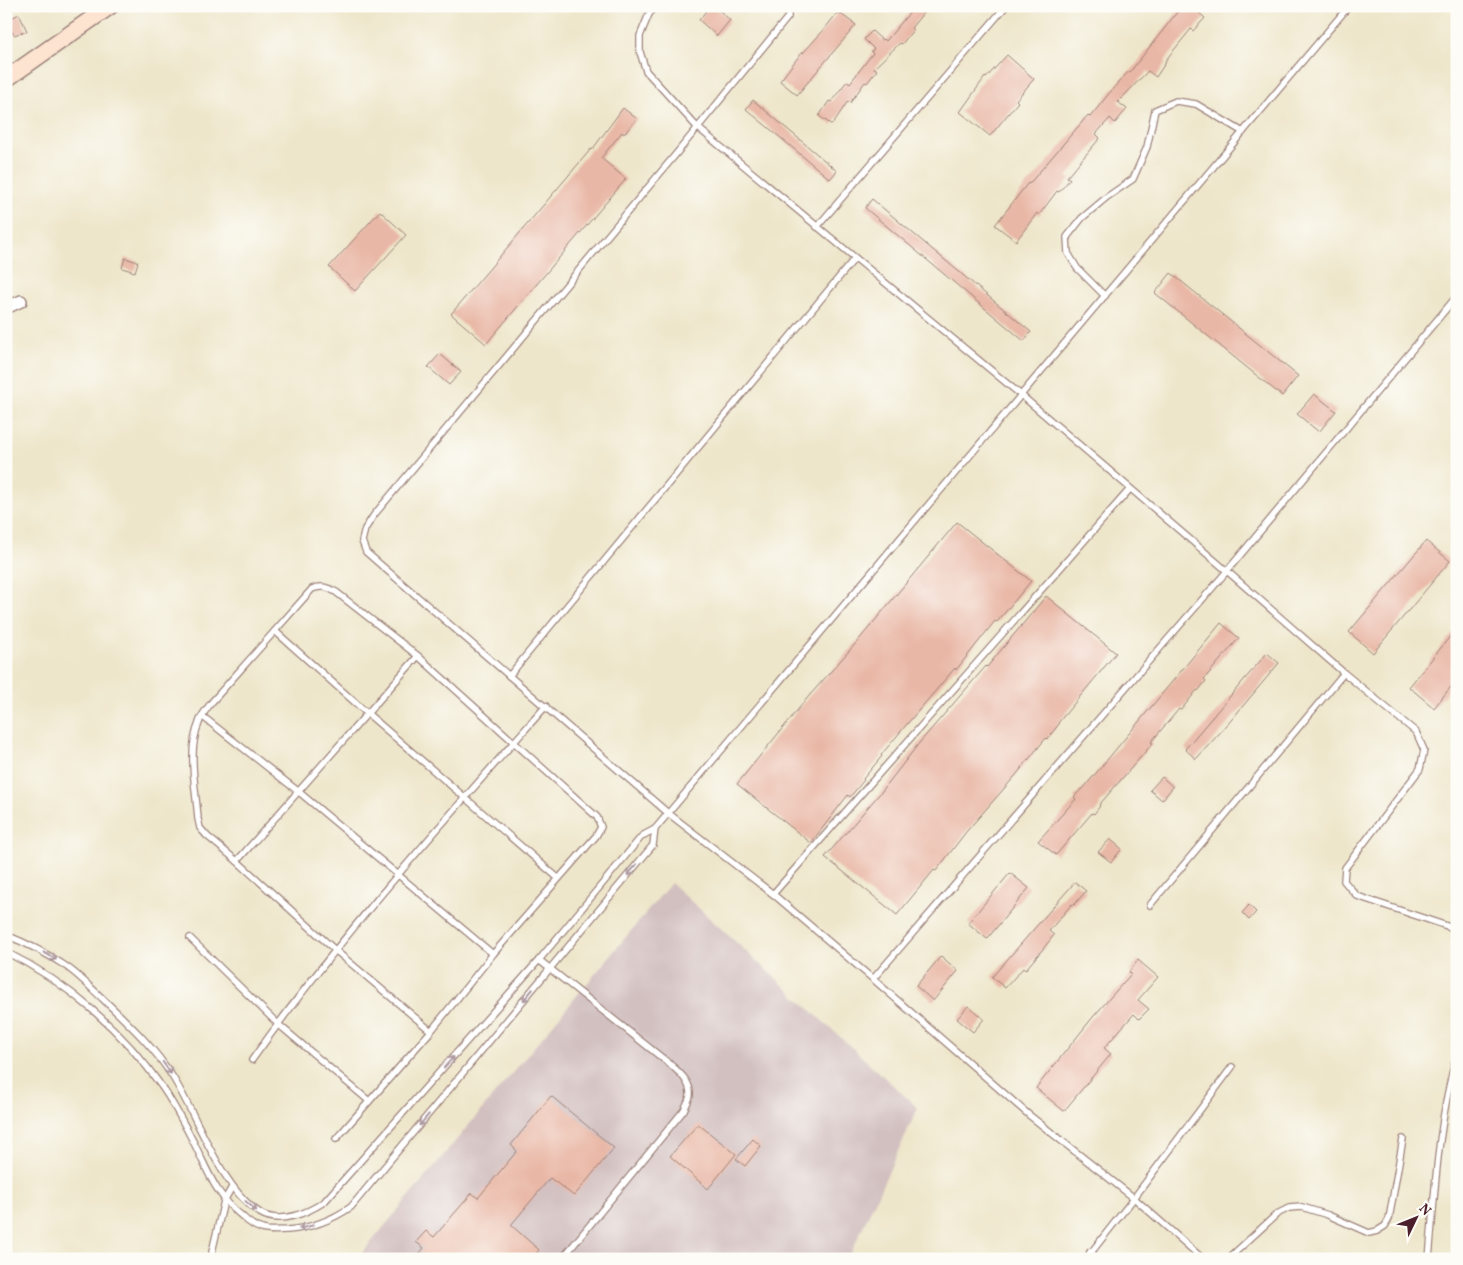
<svg xmlns="http://www.w3.org/2000/svg" width="1463" height="1265" viewBox="0 0 1463 1265" font-family="Vollkorn,serif">
	<rect width="100%" height="100%" fill="#fdfcf7"/>
	<filter id="ink" filterUnits="userSpaceOnUse"><feTurbulence type="fractalNoise" baseFrequency=".02" numOctaves="2"/><feDisplacementMap in="SourceGraphic" scale="10" xChannelSelector="R" yChannelSelector="G"/><feConvolveMatrix kernelMatrix="1 2 1 2 8 2 1 2 1" color-interpolation-filters="sRGB"/></filter>
	<filter id="wash" filterUnits="userSpaceOnUse"><feTurbulence type="fractalNoise" baseFrequency=".0096" numOctaves="4" result="noise"/><feDisplacementMap in="SourceGraphic" scale="20" xChannelSelector="R" yChannelSelector="G"/><feGaussianBlur stdDeviation="1.12" result="paint"/><feColorMatrix in="noise" values="0 0 0 0 0 0 0 0 0 0 0 0 0 0 0 0 0 1.4 0 .05"/><feComposite in="paint" operator="in"/></filter>
	<g filter="url(#wash)">
		<rect width="100%" height="100%" fill="#eee6ca"/>
		<path fill="#d2bfc0" d="M671,883l247,225 -70,151h-491z"/>
		<g id="blocks">
			<g fill="#e9b7a6">
				<path d="M710,6h4l16,14 -13,16 -18,-16z"/>
				<path d="M915,6h14l-18,22 2,2 -11,14 -2,-1 -26,25 3,2 -10,13 -2,-1 -15,21 -2,-2 -16,24 -13,-9 10,-15 2,1 16,-21 3,2 23,-30 -2,-2 3,-2 -10,-10 8,-8 10,9 2,-1 2,2z"/>
				<path d="M1182,6h9l14,12 -12,13 -2,-2 -26,32 1,1 -10,15 -8,-6 -30,31 9,7 -12,14 -5,-5 -14,16 4,4 -33,39 3,2 -11,13 -2,-1 -18,24 -2,-2 -21,28 -21,-16 33,-42 1,1 59,-69 2,2 26,-32 13,-14 1,1z"/>
				<path d="M838,12l18,13 -59,70 -17,-14 22,-29 1,1 19,-21z"/>
				<path d="M19,14l8,17 -13,4 -8,-14z"/>
				<path d="M1007,55l27,24 -18,21 2,2 -28,34 -30,-24 25,-35 1,1z"/>
				<path d="M753,100l84,71 -7,8 -84,-70z"/>
				<path d="M623,108l14,11 -13,15 -2,-2 -21,26 25,21 -140,165 -35,-30 140,-165 1,1z"/>
				<path d="M872,199l159,133 -7,9 -159,-133z"/>
				<path d="M380,211l26,24 -51,56 -26,-24z"/>
				<path d="M125,258l13,4 -3,10 -13,-4z"/>
				<path d="M1171,273l127,103 -16,20 -127,-103z"/>
				<path d="M440,354l21,18 -12,13 -21,-18z"/>
				<path d="M1314,394l22,17 -17,21 -22,-18z"/>
				<path d="M957,522l74,59 -34,41 -2,-1 -39,49 -1,-2 -48,56 -26,31 1,1 -19,23 1,1 -14,17 -2,-2 -37,48 -74,-59 72,-88 48,-54z"/>
				<path d="M1426,541l24,20 -77,92 -24,-21z"/>
				<path d="M1046,596l70,57 -58,70 1,1 -12,15 -1,-1 -30,37 -50,57 -30,39 -2,-1 -37,45 -72,-58 57,-66 38,-49 66,-76 1,1z"/>
				<path d="M1221,623l18,15 -35,41 2,2 -8,10 -1,-1 -16,20 -2,-1 -28,33 2,1 -54,62 1,1 -6,8 -2,-1 -36,42 -18,-14 38,-42 -2,-2 7,-8 1,1z"/>
				<path d="M1457,628v51l-23,29 -25,-21z"/>
				<path d="M1267,653l12,10 -52,62 -31,34 -11,-10z"/>
				<path d="M1162,777l11,10 -11,13 -12,-10z"/>
				<path d="M1110,839l12,10 -11,13 -13,-10z"/>
				<path d="M1010,873l19,15 -42,51 -19,-16z"/>
				<path d="M1075,882l11,9 -12,14 -2,-1 -23,27 5,4 -11,14 -18,21 -2,-2 -18,20 -13,-11z"/>
				<path d="M1249,905l7,7 -7,8 -7,-7z"/>
				<path d="M941,956l17,15 -25,30 -17,-15z"/>
				<path d="M1138,960l20,17 -20,23 11,9 -10,10 -5,-5 -30,34 7,6 -47,57 -28,-23 57,-71 38,-43 -2,-2z"/>
				<path d="M968,1006l16,13 -11,13 -16,-13z"/>
				<path d="M551,1096l63,52 -40,48 -24,-18 -39,47 28,25 -7,9h-117l9,-11 -8,-6 10,-11 8,6 38,-44 6,5 39,-47 -6,-6z"/>
				<path d="M698,1124l38,30 -28,35 -38,-33z"/>
				<path d="M753,1139l8,7 -16,20 -9,-7z"/>
			</g>
		</g>
	</g>
	<g filter="url(#ink)">
		<use href="#blocks" fill-opacity="0" stroke="#9c827a" stroke-width="1"/>
		<g fill="none" stroke-linecap="round" stroke-linejoin="round">
			<g stroke="#9c827a" stroke-width="8">
				<g id="service">
					<path d="M655,6l-6,8 -9,22v16l6,19 51,56 324,268 206,176 117,102 72,59 8,18 -4,19 -75,99 -1,13 13,15 90,30 10,7"/>
					<path d="M788,6v11l-112,137 -302,361 -9,14 -3,12 4,11 16,14 286,247 105,81 100,85 156,136 105,83 69,61"/>
					<path d="M817,227l189,-221"/>
					<path d="M1105,296l-28,-28 -9,-15 -1,-16 15,-19 25,-21 26,-18 14,-32 8,-37 21,-9 20,3 47,28"/>
					<path d="M275,631l93,83 190,164"/>
					<path d="M509,676l346,-418"/>
					<path d="M202,716l97,76 194,162"/>
					<path d="M237,861l181,-205"/>
					<path d="M773,894l357,-405"/>
					<path d="M1150,905l194,-232"/>
					<path d="M6,935c20,8 40,18 58,30 14,9 27,23 40,35 25,24 50,47 68,76 25,39 49,113 88,137 20,12 47,0 64,-11l215,-242 103,-124 13,-7 694,-823"/>
					<path d="M190,938l88,86 91,77"/>
					<path d="M6,952c61,30 117,79 156,135 12,17 22,37 32,56 15,30 21,52 49,74 5,5 12,10 19,12 8,3 17,1 26,1 23,-2 44,-10 63,-23l302,-362 2,-16"/>
					<path d="M539,960l132,105c8,7 20,17 19,30 0,4 -4,10 -6,15l-122,149"/>
					<path d="M873,979l354,-408 230,-275"/>
					<path d="M252,1060c89,-125 192,-239 294,-354"/>
					<path d="M336,1139l95,-108 62,-77 103,-118 5,-9 -4,-10 -179,-161 -82,-64c-9,-5 -15,-7 -24,-3l-101,114c-4,6 -10,12 -12,20 -12,28 -3,66 -1,96l2,9 7,8 30,25 98,89 96,81"/>
					<path d="M1090,1252l8,7"/>
					<path d="M213,1259l-1,-7 12,-51 8,-14"/>
					<path d="M1086,1259l48,-61 98,-131"/>
					<path d="M1228,1259l49,-45 12,-6 13,-1 26,8 41,18 8,-2 8,-5 4,-7 14,-80"/>
					<path d="M1429,1259c6,-69 9,-138 28,-204"/>
				</g>
			</g>
			<g stroke="#9c827a" stroke-width="14">
				<path id="minor" d="M6,308l15,-7"/>
			</g>
			<g stroke="#9c827a" stroke-width="19">
				<path id="secondary" d="M6,79l104,-73"/>
			</g>
			<use href="#service" stroke="#fff" stroke-width="5.5"/>
			<use href="#minor" stroke="#fff" stroke-width="11"/>
			<use href="#secondary" stroke="#fde4d1" stroke-width="16"/>
		</g>
		<defs><path id="oneway-shaft" d="M-6 0H5M1.5-3L5.5 0L1.5 3" fill="none" stroke-width="1.6" stroke-linecap="round" stroke-linejoin="round" transform="scale(1.25)"/></defs>
		<g stroke="#ae9aa0">
			<use href="#oneway-shaft" transform="translate(632 870) rotate(130)"/>
			<use href="#oneway-shaft" transform="translate(50 956) rotate(30)"/>
			<use href="#oneway-shaft" transform="translate(528 995) rotate(130)"/>
			<use href="#oneway-shaft" transform="translate(449 1062) rotate(-48)"/>
			<use href="#oneway-shaft" transform="translate(167 1068) rotate(55)"/>
			<use href="#oneway-shaft" transform="translate(424 1120) rotate(130)"/>
			<use href="#oneway-shaft" transform="translate(251 1206) rotate(41)"/>
			<use href="#oneway-shaft" transform="translate(306 1227) rotate(167)"/>
		</g>
	</g>
	<rect width="1463" height="1265" fill="none" stroke="#fdfcf7" stroke-width="25"/>
	<g transform="translate(1416 1218) rotate(47)" stroke="#fdfcf7" stroke-width="4" paint-order="stroke">
	<path d="M0-4L9 19L0 12L-9 19Z" fill="#4a1f2b"/>
	<text y="-8" font-size="14" font-weight="bold" text-anchor="middle" fill="#4a1f2b">N</text>
	</g>
</svg>
